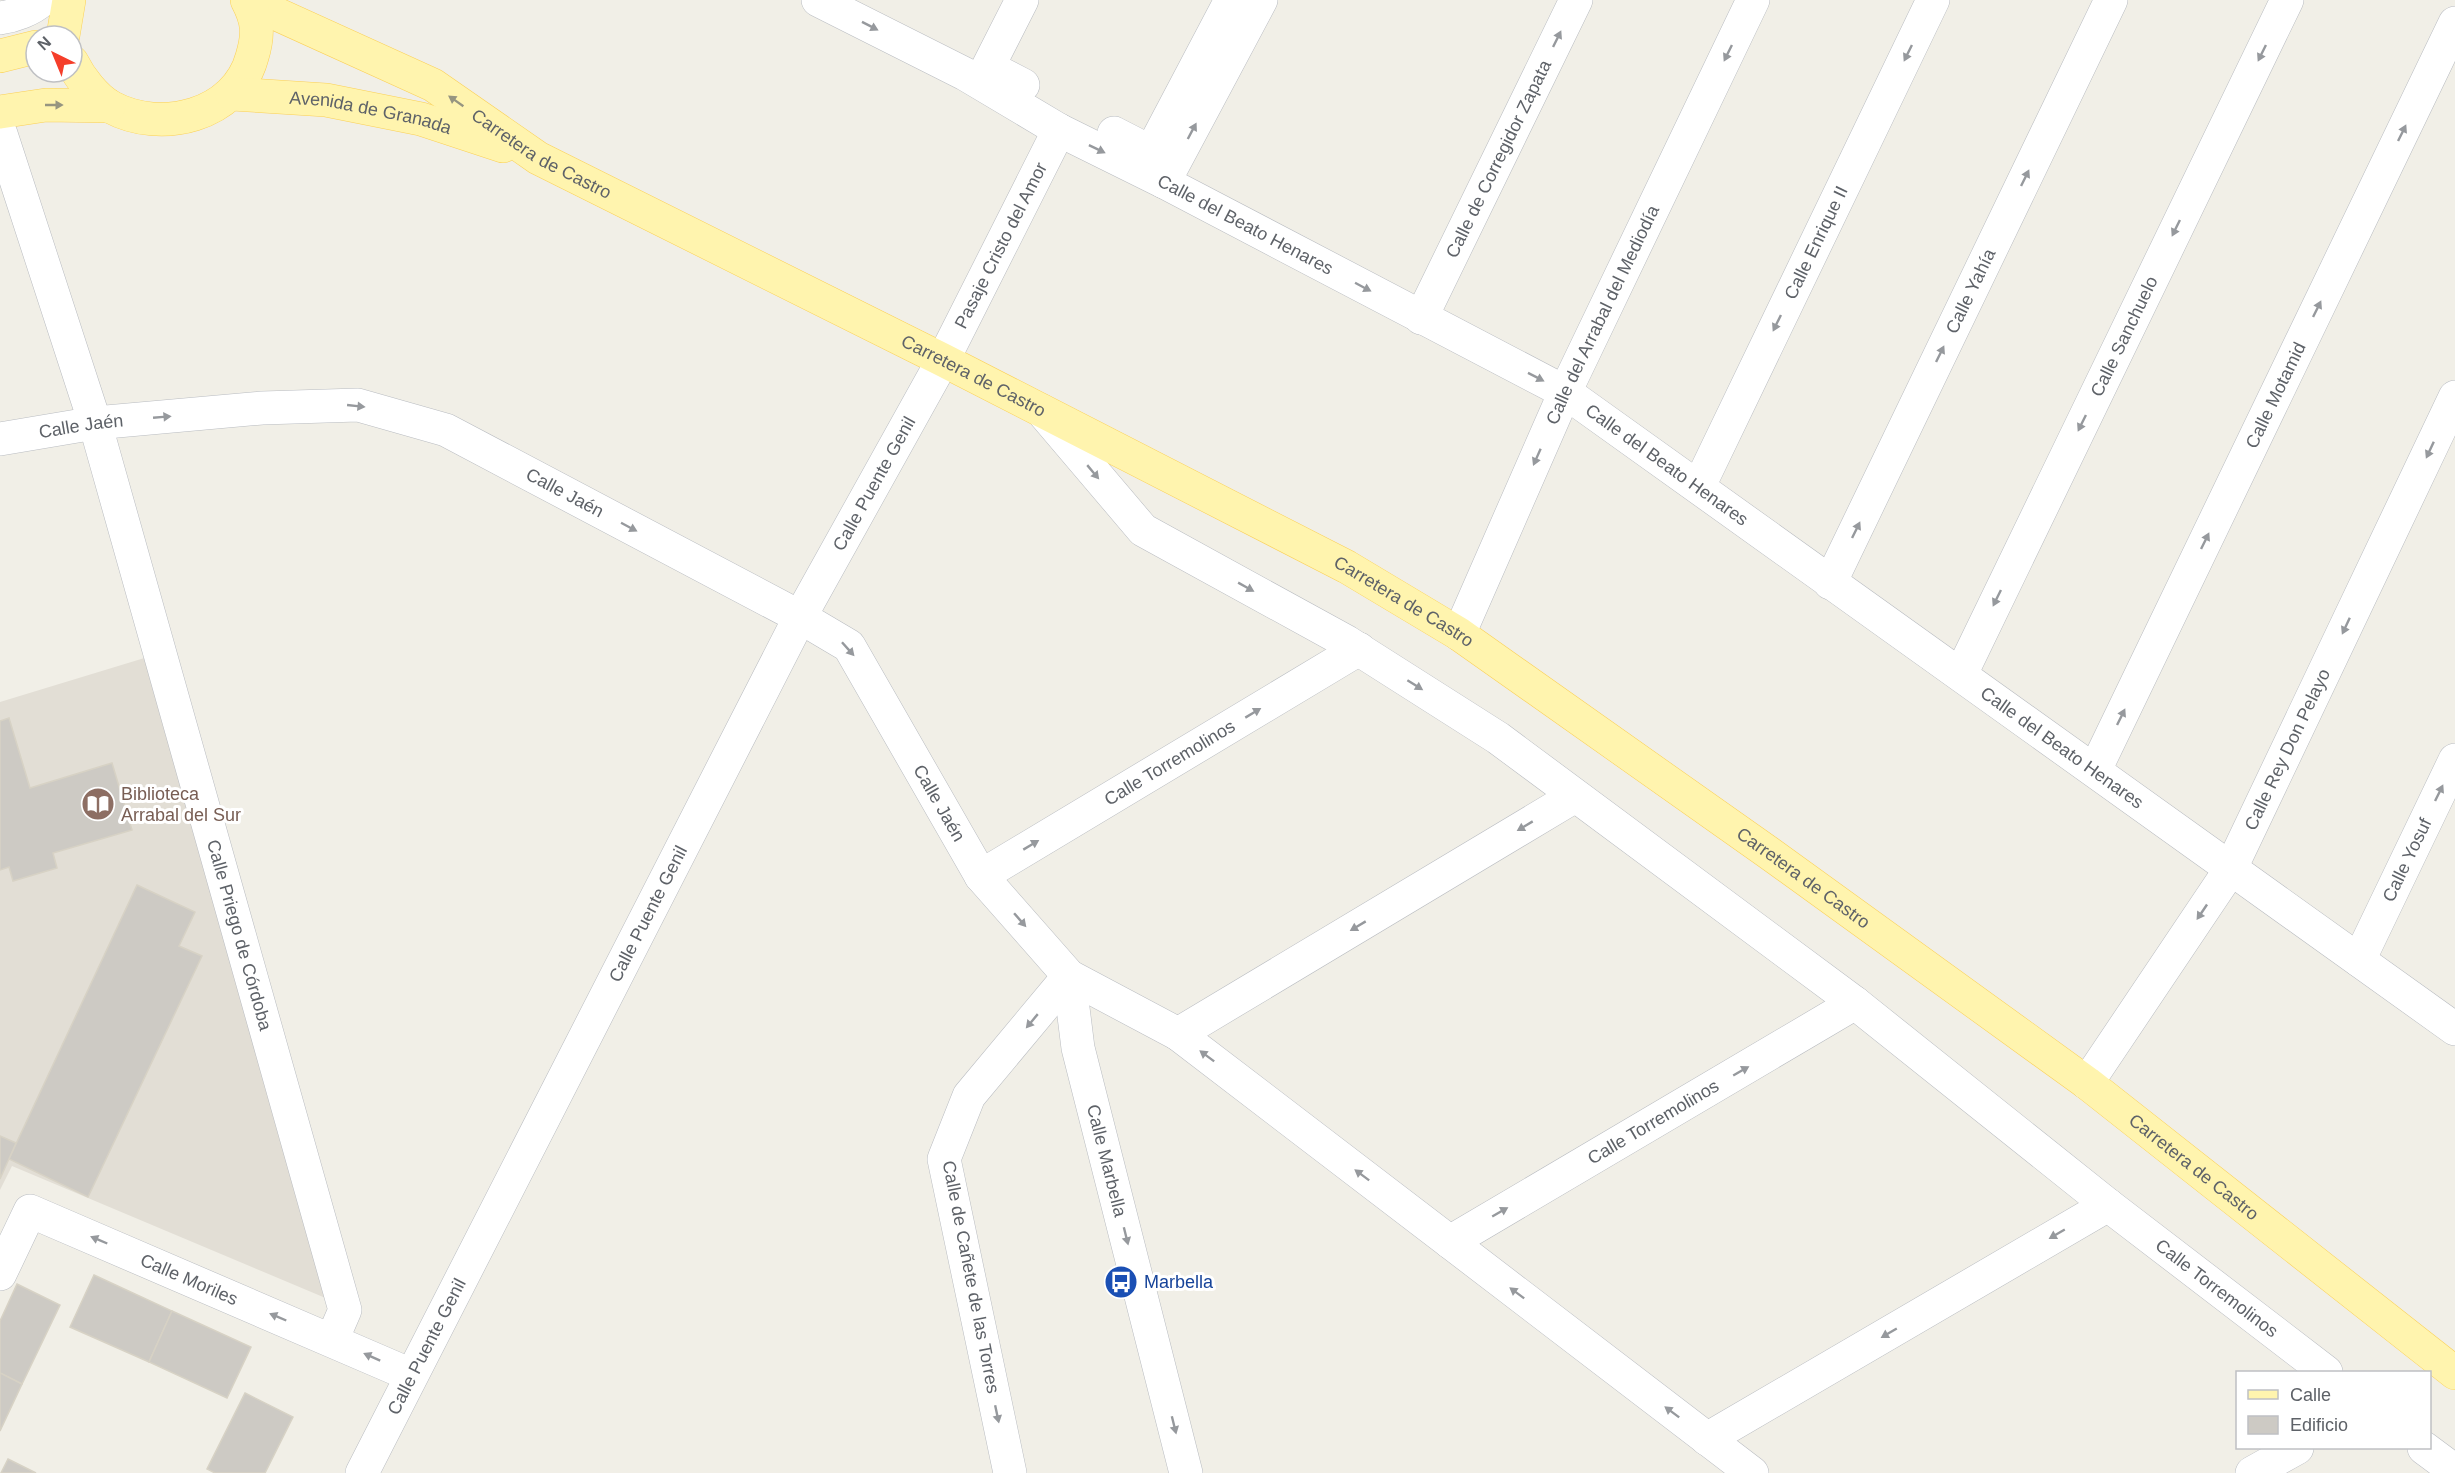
<svg xmlns="http://www.w3.org/2000/svg" width="2455" height="1473" viewBox="0 0 2455 1473" font-family="Helvetica,sans-serif">
	<rect width="100%" height="100%" fill="#f1efe7"/>
	<path fill="#e2ded5" d="M151,656l184,646 -323,-136 -12,24v-488z"/>
	<g fill="#cdcac4" stroke="#d7d2c5" stroke-width="1.5">
		<path d="M9,718l21,70 82,-25 20,67 -79,23 4,15 -44,13 -4,-14 -9,3v-149z"/>
		<path d="M137,885l58,27 -16,34 23,10 -114,241 -79,-38z"/>
		<path d="M0,1136l16,7 -16,36z"/>
		<path d="M94,1275l78,36 -23,51 -79,-35z"/>
		<path d="M17,1284l43,21 -38,79 -22,-11v-52z"/>
		<path d="M172,1311l79,36 -24,51 -78,-36z"/>
		<path d="M0,1373l22,11 -22,47z"/>
		<path d="M245,1393l48,24 -28,56h-50l-8,-4z"/>
		<path d="M8,1459l28,14h-35z"/>
	</g>
	<g fill="none" stroke-linecap="round" stroke-linejoin="round">
		<g stroke="#b9bcc1" stroke-width="34">
			<g id="minor">
				<path id="s1" d="M818,0l147,74 94,56 105,52 401,210 890,637"/>
				<path d="M1022,0l-34,67 35,18"/>
				<path d="M0,18c14,-2 31,-8 42,-18"/>
				<path d="M1114,133l37,19 80,-152"/>
				<path id="s2" d="M1,134l94,289 250,887 -13,30"/>
				<path d="M1164,182l97,-182"/>
				<path id="s3" d="M1421,318l155,-318"/>
				<path id="s4" d="M1042,411l101,119 204,112 151,96 357,265 253,202 218,167"/>
				<path id="s5" d="M0,439l95,-16 167,-15 96,-3 88,25 354,187 49,29 132,230 88,100 9,72 108,425"/>
				<path id="s6" d="M1699,486l234,-486"/>
				<path id="s7" d="M1830,583l281,-583"/>
				<path id="s8" d="M1459,634l106,-242 188,-392"/>
				<path id="s9" d="M1961,674l326,-674"/>
				<path id="s10" d="M2095,770l360,-747"/>
				<path id="s11" d="M981,876l378,-227"/>
				<path id="s12" d="M2359,960l96,-200"/>
				<path d="M1178,1034l397,-238"/>
				<path id="s13" d="M2087,1083l143,-213 225,-473"/>
				<path id="s14" d="M1450,1242l405,-239"/>
				<path id="s15" d="M0,1274l30,-63 381,164"/>
				<path d="M1707,1439l401,-234"/>
				<path d="M2424,1448l31,23"/>
				<path id="s16" d="M362,1473l438,-856 143,-257 116,-230"/>
				<path d="M1010,1473l-66,-314 25,-63 100,-120 109,58 574,439"/>
				<path d="M2252,1473l45,-25"/>
			</g>
		</g>
		<g stroke="#fbd057" stroke-width="34">
			<g id="major">
				<path id="s17" d="M248,1l185,84 105,73 405,202 404,207 112,67 310,219 318,230 368,290"/>
				<path d="M63,36l6,-36"/>
				<path d="M0,56l36,-9"/>
				<path d="M72,62c8,16 23,36 39,45 50,27 125,9 141,-50 7,-23 6,-36 -5,-57"/>
				<path id="s18" d="M232,94l94,6 95,19 82,27"/>
				<path d="M0,112l46,-7 63,1"/>
			</g>
		</g>
		<use href="#minor" stroke="#fff" stroke-width="33"/>
		<use href="#major" stroke="#fff4ae" stroke-width="33"/>
	</g>
	<defs><path id="oneway-solid" d="M-6-.8H1V-3.2L6.5 0L1 3.2V.8H-6Z" transform="scale(1.5)"/></defs>
	<g fill="#96999d">
		<use href="#oneway-solid" transform="translate(870 26) rotate(27)"/>
		<use href="#oneway-solid" transform="translate(1557 39) rotate(-64)"/>
		<use href="#oneway-solid" transform="translate(1728 53) rotate(116)"/>
		<use href="#oneway-solid" transform="translate(1908 53) rotate(116)"/>
		<use href="#oneway-solid" transform="translate(2262 53) rotate(116)"/>
		<use href="#oneway-solid" transform="translate(1192 131) rotate(-62)"/>
		<use href="#oneway-solid" transform="translate(2402 133) rotate(-64)"/>
		<use href="#oneway-solid" transform="translate(1097 149) rotate(26)"/>
		<use href="#oneway-solid" transform="translate(2025 178) rotate(-64)"/>
		<use href="#oneway-solid" transform="translate(2176 228) rotate(116)"/>
		<use href="#oneway-solid" transform="translate(1363 287) rotate(28)"/>
		<use href="#oneway-solid" transform="translate(2317 309) rotate(-64)"/>
		<use href="#oneway-solid" transform="translate(1777 323) rotate(116)"/>
		<use href="#oneway-solid" transform="translate(1940 354) rotate(-64)"/>
		<use href="#oneway-solid" transform="translate(1536 377) rotate(27)"/>
		<use href="#oneway-solid" transform="translate(356 406) rotate(6)"/>
		<use href="#oneway-solid" transform="translate(162 417) rotate(-5)"/>
		<use href="#oneway-solid" transform="translate(2082 423) rotate(116)"/>
		<use href="#oneway-solid" transform="translate(2430 450) rotate(115)"/>
		<use href="#oneway-solid" transform="translate(1537 457) rotate(114)"/>
		<use href="#oneway-solid" transform="translate(1093 472) rotate(50)"/>
		<use href="#oneway-solid" transform="translate(629 527) rotate(28)"/>
		<use href="#oneway-solid" transform="translate(1856 530) rotate(-64)"/>
		<use href="#oneway-solid" transform="translate(2205 541) rotate(-64)"/>
		<use href="#oneway-solid" transform="translate(1246 587) rotate(29)"/>
		<use href="#oneway-solid" transform="translate(1997 598) rotate(116)"/>
		<use href="#oneway-solid" transform="translate(2346 626) rotate(115)"/>
		<use href="#oneway-solid" transform="translate(848 649) rotate(48)"/>
		<use href="#oneway-solid" transform="translate(1415 685) rotate(32)"/>
		<use href="#oneway-solid" transform="translate(1253 713) rotate(-31)"/>
		<use href="#oneway-solid" transform="translate(2121 717) rotate(-64)"/>
		<use href="#oneway-solid" transform="translate(2439 793) rotate(-64)"/>
		<use href="#oneway-solid" transform="translate(1525 826) rotate(149)"/>
		<use href="#oneway-solid" transform="translate(1031 845) rotate(-31)"/>
		<use href="#oneway-solid" transform="translate(2202 912) rotate(124)"/>
		<use href="#oneway-solid" transform="translate(1020 920) rotate(49)"/>
		<use href="#oneway-solid" transform="translate(1358 926) rotate(149)"/>
		<use href="#oneway-solid" transform="translate(1032 1021) rotate(130)"/>
		<use href="#oneway-solid" transform="translate(1207 1056) rotate(-143)"/>
		<use href="#oneway-solid" transform="translate(1741 1071) rotate(-30)"/>
		<use href="#oneway-solid" transform="translate(1362 1175) rotate(-143)"/>
		<use href="#oneway-solid" transform="translate(1500 1212) rotate(-30)"/>
		<use href="#oneway-solid" transform="translate(2057 1234) rotate(150)"/>
		<use href="#oneway-solid" transform="translate(1126 1236) rotate(76)"/>
		<use href="#oneway-solid" transform="translate(99 1240) rotate(-157)"/>
		<use href="#oneway-solid" transform="translate(1517 1293) rotate(-143)"/>
		<use href="#oneway-solid" transform="translate(278 1317) rotate(-157)"/>
		<use href="#oneway-solid" transform="translate(1889 1333) rotate(150)"/>
		<use href="#oneway-solid" transform="translate(372 1357) rotate(-156)"/>
		<use href="#oneway-solid" transform="translate(1672 1412) rotate(-143)"/>
		<use href="#oneway-solid" transform="translate(997 1414) rotate(78)"/>
		<use href="#oneway-solid" transform="translate(1174 1425) rotate(76)"/>
	</g>
	<g fill="#969580">
		<use href="#oneway-solid" transform="translate(456 101) rotate(-145)"/>
		<use href="#oneway-solid" transform="translate(54 105)"/>
	</g>
	<defs>
		<g id="library-disc" transform="scale(1.725)"><circle r="9.5" fill="#8d6e63" stroke="#fff"/><path d="M-6-4Q-3-5.5-.7-3.5V5Q-3 3-6 4ZM6-4Q3-5.5 .7-3.5V5Q3 3 6 4Z" fill="#fff"/></g>
		<g id="bus-disc" transform="scale(1.725)"><circle r="9.5" fill="#1a4fb4" stroke="#fff"/><path d="M-5-6H5V4H4V6H2V4H-2V6H-4V4H-5ZM-3.5-4V0h7V-4ZM-3.5 1.2v1.5H-2V1.2ZM2 1.2v1.5H3.5V1.2Z" fill="#fff"/></g>
	</defs>
	<g fill-rule="evenodd">
		<use href="#library-disc" x="98" y="804"/>
		<use href="#bus-disc" x="1121" y="1282"/>
	</g>
	<g text-anchor="middle" stroke-width="6" stroke-linejoin="round" paint-order="stroke">
		<g font-size="18" fill="#5e6268" stroke="#fff">
			<text dy="6" stroke="none"><textPath href="#s18" startOffset="140">Avenida de Granada</textPath></text>
			<text dy="6" stroke="none"><textPath href="#s17" startOffset="332">Carretera de Castro</textPath></text>
			<text dy="6" stroke="none"><textPath href="#s3" startOffset="177">Calle de Corregidor Zapata</textPath></text>
			<text dy="6" stroke="none"><textPath href="#s1" startOffset="483">Calle del Beato Henares</textPath></text>
			<text dy="6" stroke="none"><textPath href="#s6" startOffset="270">Calle Enrique II</textPath></text>
			<text dy="6" stroke="none"><textPath href="#s16" startOffset="1384">Pasaje Cristo del Amor</textPath></text>
			<text dy="6" stroke="none"><textPath href="#s7" startOffset="324">Calle Yahía</textPath></text>
			<text dy="6" stroke="none"><textPath href="#s8" startOffset="350">Calle del Arrabal del Mediodía</textPath></text>
			<text dy="6" stroke="none"><textPath href="#s9" startOffset="375">Calle Sanchuelo</textPath></text>
			<text dy="6" stroke="none"><textPath href="#s17" startOffset="818">Carretera de Castro</textPath></text>
			<text dy="6" stroke="none"><textPath href="#s10" startOffset="416">Calle Motamid</textPath></text>
			<text dy="6" stroke="none"><textPath href="#s5" startOffset="82">Calle Jaén</textPath></text>
			<text dy="6" stroke="none"><textPath href="#s1" startOffset="969">Calle del Beato Henares</textPath></text>
			<text dy="6" stroke="none"><textPath href="#s16" startOffset="1114">Calle Puente Genil</textPath></text>
			<text dy="6" stroke="none"><textPath href="#s5" startOffset="586">Calle Jaén</textPath></text>
			<text dy="6" stroke="none"><textPath href="#s17" startOffset="1304">Carretera de Castro</textPath></text>
			<text dy="6" stroke="none"><textPath href="#s1" startOffset="1455">Calle del Beato Henares</textPath></text>
			<text dy="6" stroke="none"><textPath href="#s13" startOffset="390">Calle Rey Don Pelayo</textPath></text>
			<text dy="6" stroke="none"><textPath href="#s11" startOffset="220">Calle Torremolinos</textPath></text>
			<text dy="6" stroke="none"><textPath href="#s5" startOffset="1090">Calle Jaén</textPath></text>
			<text dy="6" stroke="none"><textPath href="#s12" startOffset="111">Calle Yosuf</textPath></text>
			<text dy="6" stroke="none"><textPath href="#s17" startOffset="1790">Carretera de Castro</textPath></text>
			<text dy="6" stroke="none"><textPath href="#s16" startOffset="628">Calle Puente Genil</textPath></text>
			<text dy="6" stroke="none"><textPath href="#s2" startOffset="836">Calle Priego de Córdoba</textPath></text>
			<text dy="6" stroke="none"><textPath href="#s14" startOffset="236">Calle Torremolinos</textPath></text>
			<text dy="6" stroke="none"><textPath href="#s5" startOffset="1496">Calle Marbella</textPath></text>
			<text dy="6" stroke="none"><textPath href="#s17" startOffset="2276">Carretera de Castro</textPath></text>
			<text transform="translate(971 1277) rotate(79)" y="6">Calle de Cañete de las Torres</text>
			<text dy="6" stroke="none"><textPath href="#s15" startOffset="243">Calle Moriles</textPath></text>
			<text dy="6" stroke="none"><textPath href="#s4" startOffset="1473">Calle Torremolinos</textPath></text>
			<text dy="6" stroke="none"><textPath href="#s16" startOffset="142">Calle Puente Genil</textPath></text>
		</g>
		<g font-size="18" fill="#785e54" stroke="#fff" text-anchor="start">
			<text x="121" y="800">Biblioteca<tspan x="121" dy="21">Arrabal del Sur</tspan></text>
		</g>
		<g font-size="18" fill="#164399" stroke="#fff" text-anchor="start">
			<text x="1144" y="1288">Marbella</text>
		</g>
	</g>
	<rect x="2236" y="1371" width="195" height="78" fill="#ffffff" stroke="#bfc0c3" stroke-width="1.5"/>
	<rect x="2248" y="1390" width="30" height="9" fill="#fff4ae" stroke="#bfc0c3" stroke-width="1.5"/>
	<text x="2290" y="1401" font-size="18" fill="#5e6268">Calle</text>
	<rect x="2248" y="1416" width="30" height="18" fill="#cdcac4" stroke="#bfc0c3" stroke-width="1.5"/>
	<text x="2290" y="1431" font-size="18" fill="#5e6268">Edificio</text>
	<g transform="translate(54 54) rotate(317)"><circle r="28" fill="#ffffff" stroke="#bfc0c3" stroke-width="1.5"/>
	<path d="M0-4.5L10 22L0 15L-10 22Z" fill="#f53e2a"/>
	<text y="-9" font-size="16" font-weight="bold" text-anchor="middle" fill="#5e6268">N</text>
	</g>
</svg>
